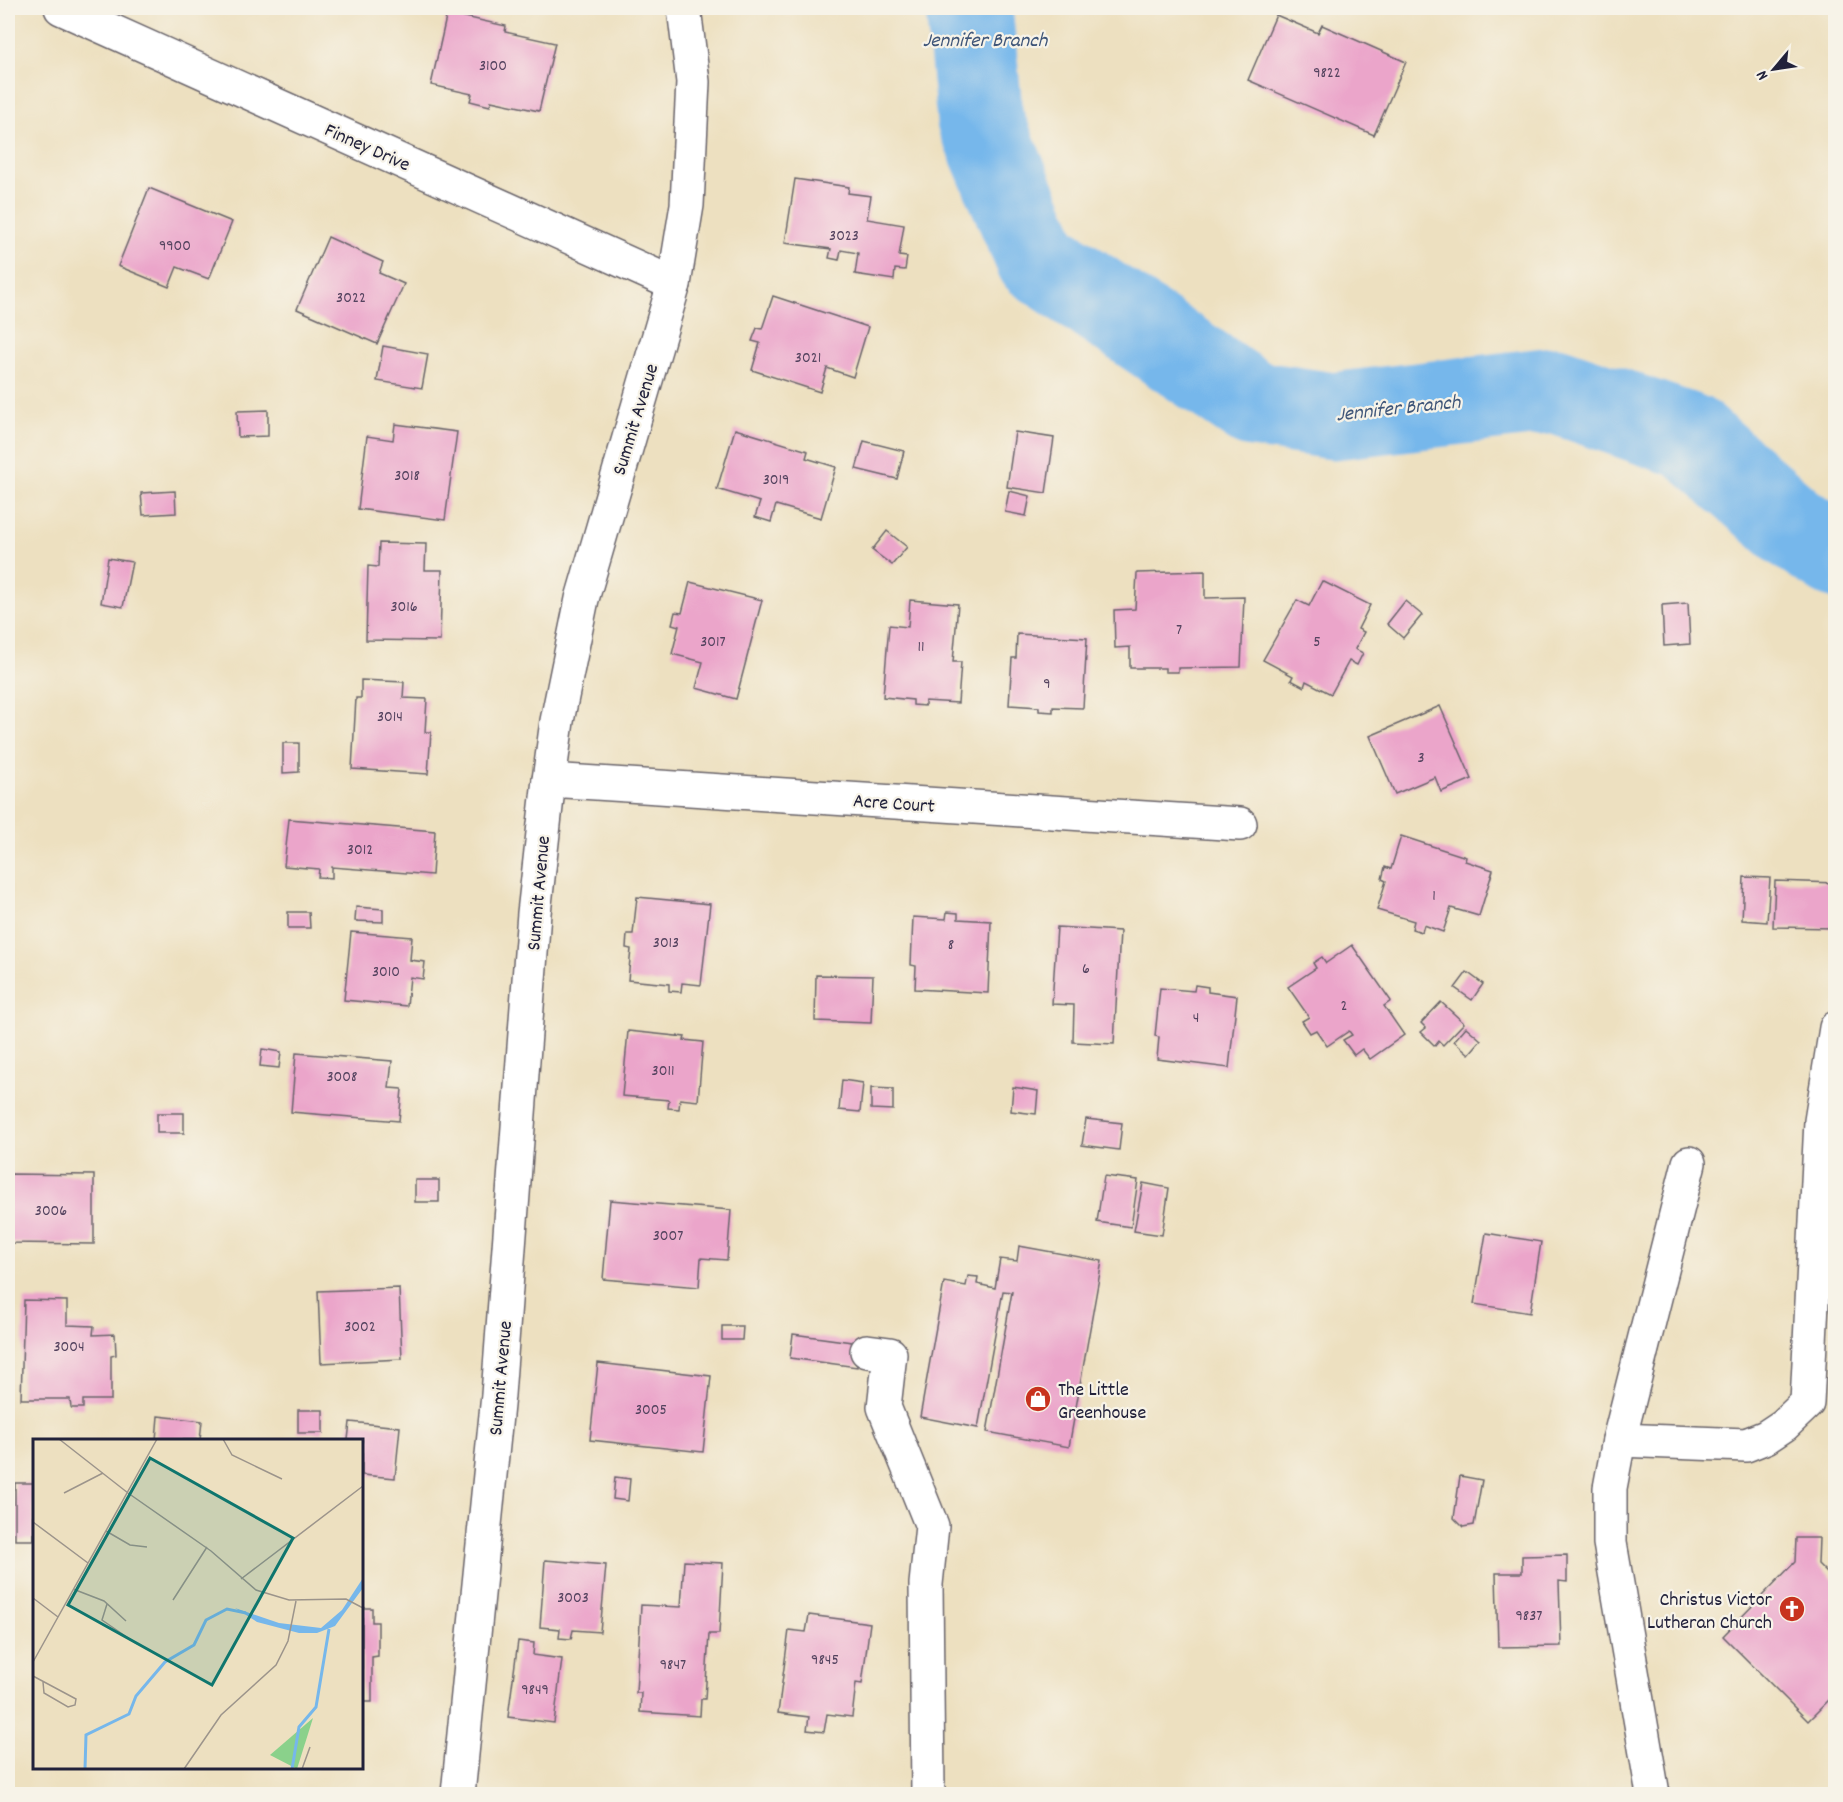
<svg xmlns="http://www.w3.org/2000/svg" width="1843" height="1802" viewBox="0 0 1843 1802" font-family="Dekko,sans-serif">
	<rect width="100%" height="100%" fill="#f7f3e8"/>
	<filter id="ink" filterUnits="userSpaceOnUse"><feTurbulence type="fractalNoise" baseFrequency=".0167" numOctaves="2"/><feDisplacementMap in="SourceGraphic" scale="12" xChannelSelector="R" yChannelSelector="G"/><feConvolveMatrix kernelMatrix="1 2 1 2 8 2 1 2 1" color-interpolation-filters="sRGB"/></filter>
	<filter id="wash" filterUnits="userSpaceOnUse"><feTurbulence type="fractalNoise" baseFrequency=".008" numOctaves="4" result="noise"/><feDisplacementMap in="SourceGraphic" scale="24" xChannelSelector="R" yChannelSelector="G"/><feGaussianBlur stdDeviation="1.35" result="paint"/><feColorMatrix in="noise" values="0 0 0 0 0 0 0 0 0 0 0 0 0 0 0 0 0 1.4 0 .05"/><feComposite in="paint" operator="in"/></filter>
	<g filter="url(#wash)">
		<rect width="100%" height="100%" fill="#ede0c0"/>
		<path fill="#76b7eb" stroke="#4c6c93" stroke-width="1.5" d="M955,8h53l6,73 -8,60 -14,30 -14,18c-19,-34 -12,-79 -14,-117 -1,-22 -6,-43 -9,-64z"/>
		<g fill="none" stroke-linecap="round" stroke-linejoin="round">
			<path stroke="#76b7eb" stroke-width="87" d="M969,8l11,112 59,139 214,145 80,12 222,-26 135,47 102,89 44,29"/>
		</g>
		<g id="blocks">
			<g fill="#eba5ca">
				<path d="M447,13l59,13 -1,6 50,11 -16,68 -48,-10 -1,5 -20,-5 2,-7 -41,-9z"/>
				<path d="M1276,15l42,18 4,-8 84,37 -32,73 -126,-55z"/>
				<path d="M795,179l54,8 -1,6 23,3 -4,23 37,6 -5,31 8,1 -2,13 -10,-1 -1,11 -39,-6 3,-21 -17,-3 -2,10 -10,-2 2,-9 -46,-6z"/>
				<path d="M149,188l83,34 -23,57 -32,-12 -8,20 -51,-21z"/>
				<path d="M328,237l55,25 -4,11 25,11 -27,60 -80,-35z"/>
				<path d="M773,296l95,31 -15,50 -26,-9 -7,24 -68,-22 8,-27 -8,-2 5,-13 5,1z"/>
				<path d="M383,346l45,8 -6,34 -45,-7z"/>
				<path d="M268,410v26l-30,1 -1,-26z"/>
				<path d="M395,424l62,8 -12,88 -87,-11 9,-73 26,4z"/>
				<path d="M735,429l73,22 -2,7 30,9 -15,51 -45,-13 -5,17 -16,-5 5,-15 -43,-13z"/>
				<path d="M1015,432l39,6 -8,55 -39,-6z"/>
				<path d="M864,441l40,10 -7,28 -41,-10z"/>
				<path d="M175,491l1,22 -33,2 -2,-22z"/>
				<path d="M1009,491l21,5 -4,20 -21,-4z"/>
				<path d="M887,531l20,16 -15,18 -20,-15z"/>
				<path d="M379,543l47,1 -1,26h17l-2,71 -74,-1 2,-74 10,1z"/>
				<path d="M108,558l24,4 -9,45 -22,-4z"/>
				<path d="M1205,571v27l39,-1 -3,70 -63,1v4h-13v-4h-35v-21l-15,1 -1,-38 21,-1 2,-36z"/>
				<path d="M1322,581l48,24 -12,24 6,3 -9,17 8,4 -6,12 -8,-4 -18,33 -25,-13 -2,6 -13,-7 2,-4 -30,-16 34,-60 12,6z"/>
				<path d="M690,582l72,18 -26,99 -40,-11 7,-26 -31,-8 7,-28 -7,-2 3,-12 7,1z"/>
				<path d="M910,600l48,4 -5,58h8l-3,41 -33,-2v5l-12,-1v-5l-30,-3 6,-72 19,2z"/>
				<path d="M1405,601l17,14 -19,23 -16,-14z"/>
				<path d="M1688,603l2,41 -26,2 -2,-41z"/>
				<path d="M1017,634l70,4 -4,70 -30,-1v5l-14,-1v-4l-30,-2 3,-47h4z"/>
				<path d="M361,680l43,2 -1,16 24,1 -2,33h6l-3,42 -76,-5 4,-71h5z"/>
				<path d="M1440,706l32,73 -31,13 -6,-15 -40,17 -25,-58z"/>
				<path d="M283,743h16v29l-16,1z"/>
				<path d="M289,819l146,12 -3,44 -100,-8v11l-14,-1 1,-8 -35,-3z"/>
				<path d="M1401,836l65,21 -1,4 28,9 -14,46 -28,-8 -8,24 -19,-7 -2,7 -10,-3 2,-8 -37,-11 9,-29 -4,-2 3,-12 6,2z"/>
				<path d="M1744,877l26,1 -3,44 -25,-2z"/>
				<path d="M1775,881l61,2v45l-63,-1z"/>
				<path d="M637,897l73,7 -9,81 -19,-2 -1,9 -12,-1v-7l-41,-4 3,-31 -5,-1 1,-14h6z"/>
				<path d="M356,907l27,2v13l-28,-1z"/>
				<path d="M288,912h21l1,16h-22z"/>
				<path d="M947,912l11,1v6l33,2 -3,72 -73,-4 1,-23 -5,-1 2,-48 33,2z"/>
				<path d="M1057,927l63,4 -6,113 -41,-2 1,-37 -22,-1z"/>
				<path d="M351,932l61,5 -2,23 15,2 -2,17 -13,-2 -3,29 -63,-6z"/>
				<path d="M1352,945l39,56 -7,5 20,29 -34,24 -8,-10 -8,6 -11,-15 9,-5 -3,-4 -22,15 -11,-16 -6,3 -8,-12 7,-4 -21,-30 28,-19 -3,-5 9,-6 4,6z"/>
				<path d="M1467,972l16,12 -11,16 -17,-12z"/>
				<path d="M816,975l57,1 -2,47 -56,-2z"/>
				<path d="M1195,985l13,2v5l29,4 -8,72 -72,-9 2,-22 -4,-1 5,-48 34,3z"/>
				<path d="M1441,1002l23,21 -21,22 -4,-4 -4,5 -14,-14 5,-4 -5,-5z"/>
				<path d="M1466,1027l15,13 -12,14 -15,-13z"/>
				<path d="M628,1031l57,6 -1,3 19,2 -5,59 -18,-2 -1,10 -11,-1 1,-8 -47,-4z"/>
				<path d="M262,1049l19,3 -2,16 -19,-2z"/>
				<path d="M296,1053l96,8 -3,27 13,1 -3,32 -108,-9z"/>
				<path d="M842,1080l21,3 -3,29 -21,-2z"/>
				<path d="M1013,1087l25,4 -2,23 -25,-3z"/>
				<path d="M871,1088l22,1v21l-22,-1z"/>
				<rect x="157" y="1113" width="27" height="20"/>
				<path d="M1086,1119l36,4 -3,27 -37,-5z"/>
				<path d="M8,1174l86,1v69l-86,-1z"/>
				<path d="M1104,1176l34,4 -7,47 -34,-5z"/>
				<rect x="415" y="1180" width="24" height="22"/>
				<path d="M1143,1183l26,5 -7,47 -28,-4z"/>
				<path d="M610,1200l121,10 -4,50 -26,-2 -2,29 -96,-8z"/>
				<path d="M1486,1233l55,9 -11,71 -56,-9z"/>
				<path d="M1019,1246l83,15 -33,186 -82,-15 25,-140 -9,-1 -25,137 -58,-11 24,-135 22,4 2,-10 10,1 -1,7 18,4 5,-29 17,2z"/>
				<path d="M399,1288l3,71 -81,4 -3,-72z"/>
				<path d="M24,1300l43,1v24l27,1 -1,9 22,-1 1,21 -5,1v44h-28v8h-12l-1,-9h-49z"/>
				<path d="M722,1326h21l-1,14h-20z"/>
				<path d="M793,1334l66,9 -2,24 -67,-9z"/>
				<path d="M598,1363l113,13 -8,76 -113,-12z"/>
				<rect x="298" y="1410" width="25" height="23"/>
				<path d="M158,1416l44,5 -2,19h-44z"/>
				<path d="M350,1422l50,5 -5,51 -33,-3v-35h-14z"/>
				<path d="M1460,1476l22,4 -8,45 -11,2 -9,-9z"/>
				<path d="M615,1477l15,2 -2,22 -15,-2z"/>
				<rect x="15" y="1483" width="19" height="57"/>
				<path d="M1796,1538h23l-1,26 18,18v111l-28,28 -85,-85 72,-74z"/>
				<path d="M1567,1555v27l-8,-1 2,65 -63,1 -2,-74h26v-17z"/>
				<path d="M545,1560l61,5 -6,67 -27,-2 -2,9 -12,-1 1,-9 -20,-2z"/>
				<path d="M684,1561l39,2 -4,71h-10l-4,65h-4l-1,17 -60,-4 1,-19h-5l5,-88 40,2z"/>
				<path d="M362,1608h10v14h6v34l-6,1v45h-10z"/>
				<path d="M809,1615l61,8 -8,61 -6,-1 -4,34 -25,-3 -3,18 -17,-2 2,-13 -31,-4 11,-83 17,2z"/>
				<path d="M518,1641l16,2 -1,12 29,4 -8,64 -46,-6z"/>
			</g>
		</g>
	</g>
	<g filter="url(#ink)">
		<use href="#blocks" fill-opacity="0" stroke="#69646a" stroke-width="1.5"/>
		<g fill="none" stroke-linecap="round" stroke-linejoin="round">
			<g stroke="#69646a" stroke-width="36">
				<g id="minor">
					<path d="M61,8l613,276"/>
					<path d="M549,780l691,44"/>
					<path d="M867,1351l23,3 -6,53 48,119 -6,58 2,210"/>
					<path d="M1619,1440l127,5 20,-8 18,-12 23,-22 14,-282 15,-93"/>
					<path d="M458,1794l40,-399 36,-482 15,-133 8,-59 25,-122 92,-315 13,-79 6,-123 -9,-74"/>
					<path d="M1653,1794l-43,-251v-55l9,-48 70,-277"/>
				</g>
			</g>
			<use href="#minor" stroke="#fff" stroke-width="33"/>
		</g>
	</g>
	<defs>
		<g id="shop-disc" transform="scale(1.35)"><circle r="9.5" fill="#c8321e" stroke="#f7f3e8"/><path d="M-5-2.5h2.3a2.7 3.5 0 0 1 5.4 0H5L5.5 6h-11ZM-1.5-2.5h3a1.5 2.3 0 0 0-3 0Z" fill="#fff"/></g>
		<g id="church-disc" transform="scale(1.35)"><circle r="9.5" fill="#c8321e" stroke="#f7f3e8"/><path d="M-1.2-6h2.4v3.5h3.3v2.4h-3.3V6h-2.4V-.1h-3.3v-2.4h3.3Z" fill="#fff"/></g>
	</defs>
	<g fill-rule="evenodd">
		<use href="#shop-disc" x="1038" y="1399"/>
		<use href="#church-disc" x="1792" y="1609"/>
	</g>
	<g text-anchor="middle" stroke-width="4.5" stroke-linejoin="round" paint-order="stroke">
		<g font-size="16" fill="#54435f">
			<text x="493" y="70">3100</text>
			<text x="1327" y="77">9822</text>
			<text x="844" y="240">3023</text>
			<text x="175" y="250">9900</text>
			<text x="351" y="302">3022</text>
			<text x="808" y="362">3021</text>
			<text x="407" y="480">3018</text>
			<text x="776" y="484">3019</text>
			<text x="404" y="611">3016</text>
			<text x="1179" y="634">7</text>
			<text x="713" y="646">3017</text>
			<text x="1317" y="646">5</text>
			<text x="921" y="651">11</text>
			<text x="1047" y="688">9</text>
			<text x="390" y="721">3014</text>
			<text x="1421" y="762">3</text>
			<text x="360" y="854">3012</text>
			<text x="1434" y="900">1</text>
			<text x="666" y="947">3013</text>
			<text x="951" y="949">8</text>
			<text x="1086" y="973">6</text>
			<text x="386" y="976">3010</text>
			<text x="1344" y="1010">2</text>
			<text x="1196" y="1022">4</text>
			<text x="663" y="1075">3011</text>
			<text x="342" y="1081">3008</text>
			<text x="51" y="1215">3006</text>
			<text x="668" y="1240">3007</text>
			<text x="360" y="1331">3002</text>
			<text x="69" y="1351">3004</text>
			<text x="651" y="1414">3005</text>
			<text x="573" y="1602">3003</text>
			<text x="1529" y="1620">9837</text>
			<text x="825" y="1664">9845</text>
			<text x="673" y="1669">9847</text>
			<text x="535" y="1694">9849</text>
		</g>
		<g font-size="20" fill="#22223b" stroke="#f7f3e8">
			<text transform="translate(368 146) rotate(24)" y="7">Finney Drive</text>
			<text transform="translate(634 419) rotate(-73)" y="7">Summit Avenue</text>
			<text transform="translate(894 802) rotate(4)" y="7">Acre Court</text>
			<text transform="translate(537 893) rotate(-85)" y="7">Summit Avenue</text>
			<text transform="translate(499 1378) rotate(-85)" y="7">Summit Avenue</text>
		</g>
		<g font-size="20" fill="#22223b" stroke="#f7f3e8" text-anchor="start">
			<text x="1058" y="1395">The Little<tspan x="1058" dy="23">Greenhouse</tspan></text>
			<text x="1772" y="1605" text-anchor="end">Christus Victor<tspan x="1772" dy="23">Lutheran Church</tspan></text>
		</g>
		<g font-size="21" font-style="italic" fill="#3f5679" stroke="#f7f3e8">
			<text x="985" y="46">Jennifer Branch</text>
			<text transform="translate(1398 407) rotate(-6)" y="7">Jennifer Branch</text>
		</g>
	</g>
	<g transform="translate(33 1439)">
		<rect width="330" height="330" fill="#ede0c0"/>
		<path d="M280,279l-16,51 -27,-14z" fill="#8ad18b"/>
		<path d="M330,139v10l-28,38 -18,7h-18l-42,-11 -22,-14 44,15 42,5 21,-18z" fill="#76b7eb"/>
		<path fill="none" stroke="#76b7eb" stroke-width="3" d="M52,330l1,-34 43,-21 7,-18 29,-34 29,-17 12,-25 21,-11 19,4M259,330l7,-42 17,-20 13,-78"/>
		<path fill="none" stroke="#9c948b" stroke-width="1.5" d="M26,0l69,54 83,58 45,39 33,10 57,-1 17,9M190,0l9,16 50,24M31,54l39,-20M0,83l55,41M73,92l24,14 17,2M208,140l122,-93M40,150l31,12 22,20M0,159l25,19M140,161l34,-53M74,165l-5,16 35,24M0,223l124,-223M0,237l43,23 -1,6 -7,2 -24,-14 -1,-11M151,330l37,-54 55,-50 12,-24 8,-40M269,330l8,-22"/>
		<path fill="#0f766e" fill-opacity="0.15" stroke="#0f766e" stroke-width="3" d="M117,19l143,80 -81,147 -144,-80z"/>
		<rect width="330" height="330" fill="none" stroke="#22223b" stroke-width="3"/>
	</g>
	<rect width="1843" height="1802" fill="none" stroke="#f7f3e8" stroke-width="30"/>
	<g transform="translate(1774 69) rotate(241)" stroke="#f7f3e8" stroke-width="4.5" paint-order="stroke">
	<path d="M0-4.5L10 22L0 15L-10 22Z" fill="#22223b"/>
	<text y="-9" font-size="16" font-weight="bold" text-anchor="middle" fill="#22223b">N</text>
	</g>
</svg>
